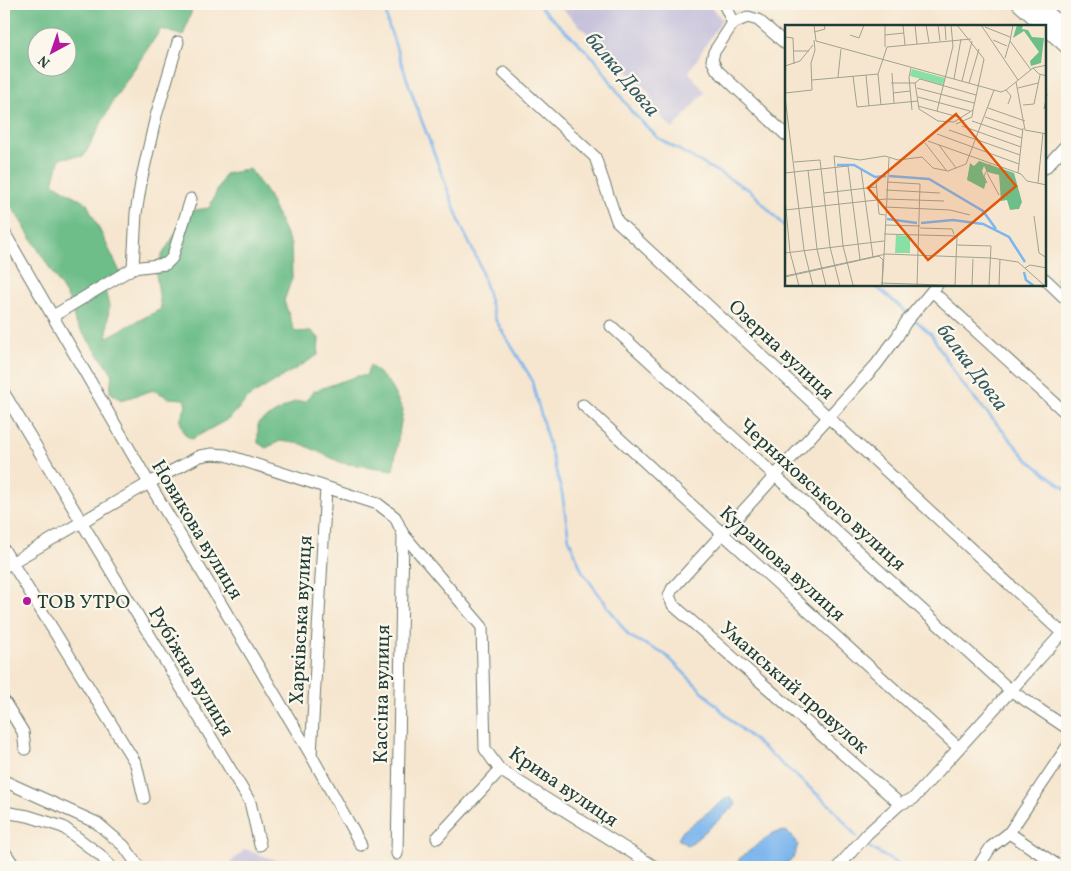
<svg xmlns="http://www.w3.org/2000/svg" width="1071" height="871" viewBox="0 0 1071 871" font-family="Vollkorn,serif">
	<rect width="100%" height="100%" fill="#fbf7ec"/>
	<filter id="ink" filterUnits="userSpaceOnUse"><feTurbulence type="fractalNoise" baseFrequency=".02" numOctaves="2"/><feDisplacementMap in="SourceGraphic" scale="10" xChannelSelector="R" yChannelSelector="G"/><feConvolveMatrix kernelMatrix="1 2 1 2 8 2 1 2 1" color-interpolation-filters="sRGB"/></filter>
	<filter id="wash" filterUnits="userSpaceOnUse"><feTurbulence type="fractalNoise" baseFrequency=".0096" numOctaves="4" result="noise"/><feDisplacementMap in="SourceGraphic" scale="20" xChannelSelector="R" yChannelSelector="G"/><feGaussianBlur stdDeviation="1.12" result="paint"/><feColorMatrix in="noise" values="0 0 0 0 0 0 0 0 0 0 0 0 0 0 0 0 0 1.4 0 .05"/><feComposite in="paint" operator="in"/></filter>
	<g filter="url(#wash)">
		<rect width="100%" height="100%" fill="#f6e6cf"/>
		<g fill="#c5c0da">
			<path d="M557,4h151l14,15 -33,53 16,20 -32,37 -16,-16 -9,-22z"/>
			<path d="M245,849l49,18h-68z"/>
			<path d="M349,859l13,8h-57z"/>
		</g>
		<path fill="#88e0a5" stroke="#548e6c" d="M1067,266v24l-12,-11z"/>
		<g fill="#6ebe8a" stroke="#467e5f" fill-rule="evenodd">
			<path d="M4,4h190l-11,32 -22,-7 -19,28 -29,44 -29,55 -24,2 -7,25 34,21 34,70 -17,12 5,20 -2,31 54,-28 -6,-42 34,-56 20,-3 16,-34 25,-5 18,26 23,50 1,33 -8,23 11,31 16,-1 8,7 -1,17 -69,42 -19,21 -38,21 -7,-4 -5,-14 6,-16 -2,-6 -15,-1 -15,-8 -33,10 -11,-8 2,-19 -37,-51 -4,-19 -67,-109zM38,38h30v30h-30z"/>
			<path d="M370,365l18,17 15,28 -10,60 -51,-7 -40,-19 -22,-3 -14,7 -8,-5v-20l36,-21 12,-1 8,-10 43,-15h9z"/>
		</g>
		<g fill="#7cb6ed" stroke="#4e7a90">
			<path d="M728,797l4,2 4,6 -43,37 -6,3 -9,-6 5,-8z"/>
			<path d="M786,831l12,13 -4,13 -12,10h-43v-8l34,-26z"/>
		</g>
		<g fill="none" stroke-linecap="round" stroke-linejoin="round">
			<g stroke="#7cb6ed" stroke-width="2.5">
				<path d="M385,4l3,20 29,84 45,120 17,35 16,56 36,59 31,115 7,46 13,32 47,65 37,19 67,67 99,85 25,30"/>
				<path d="M537,4l58,55 36,52 27,27 93,53 35,37"/>
				<path d="M874,285l35,29"/>
				<path d="M913,318l18,16 28,46 68,79 40,31"/>
				<path d="M867,846l36,21"/>
			</g>
		</g>
	</g>
	<g filter="url(#ink)">
		<g fill="none" stroke-linecap="round" stroke-linejoin="round">
			<g stroke="#6a786a" stroke-width="13">
				<g id="minor">
					<path d="M724,4l9,19 15,-6 10,3 28,24"/>
					<path d="M733,23l-19,29 -2,8 5,10 69,65"/>
					<path d="M504,73l91,84 22,64 211,196 234,216"/>
					<path d="M1045,168l22,-24"/>
					<path d="M4,232l145,251 162,272 50,90"/>
					<path d="M133,268l3,-55 6,-36 14,-61 22,-74"/>
					<path d="M1045,279l22,21"/>
					<path d="M932,291l135,123"/>
					<path d="M53,316l80,-48 33,-4 6,-6 19,-59"/>
					<path d="M611,326l399,364 57,38"/>
					<path d="M4,393l246,409 10,43"/>
					<path d="M583,405l139,128 237,215"/>
					<path d="M4,550l132,214 8,34"/>
					<path d="M4,567l145,-84 51,-27 12,-2 14,1 152,49 17,13 8,17 79,93 3,122 15,21 155,97"/>
					<path d="M4,701l19,31 2,17"/>
					<path d="M311,755l15,-267"/>
					<path d="M4,781l93,42 27,23 15,21"/>
					<path d="M900,804l-227,-199 -4,-9 3,-7 204,-224 21,-28 9,-15 31,-37"/>
					<path d="M4,812l24,4 35,11 37,28 11,12"/>
					<path d="M1009,833l51,34"/>
					<path d="M437,838l63,-68"/>
					<path d="M4,851l11,16"/>
					<path d="M397,854l6,-320"/>
					<path d="M838,867l29,-33 33,-30 13,-5 153,-170"/>
					<path d="M978,867l13,-20 18,-14 58,-86"/>
				</g>
			</g>
			<g stroke="#6a786a" stroke-width="17">
				<g id="major">
					<path d="M1020,4l47,42"/>
					<path d="M1037,4l30,27"/>
				</g>
			</g>
			<use href="#minor" stroke="#fff" stroke-width="11"/>
			<use href="#major" stroke="#fff" stroke-width="15"/>
		</g>
	</g>
	<circle fill="#b5179e" stroke="#fbf7ec" stroke-width="2" cx="27" cy="601" r="5"/>
	<g text-anchor="middle" stroke-width="4.5" stroke-linejoin="round" paint-order="stroke">
		<g font-size="20" fill="#1f3d34" stroke="#fbf7ec">
			<text transform="translate(782 349) rotate(43)" y="7">Озерна вулиця</text>
			<text transform="translate(823 494) rotate(42)" y="7">Черняховського вулиця</text>
			<text transform="translate(198 529) rotate(59)" y="7">Новикова вулиця</text>
			<text transform="translate(783 563) rotate(42)" y="7">Курашова вулиця</text>
			<text transform="translate(300 620) rotate(-87)" y="7">Харківська вулиця</text>
			<text transform="translate(192 671) rotate(59)" y="7">Рубіжна вулиця</text>
			<text transform="translate(795 687) rotate(41)" y="7">Уманський провулок</text>
			<text transform="translate(381 694) rotate(-89)" y="7">Кассіна вулиця</text>
			<text transform="translate(564 786) rotate(34)" y="7">Крива вулиця</text>
		</g>
		<g font-size="20" fill="#1f3d34" stroke="#fbf7ec" text-anchor="start">
			<text x="37" y="608">ТОВ УТРО</text>
		</g>
		<g font-size="21" font-style="italic" fill="#365b62" stroke="#fbf7ec">
			<text transform="translate(623 74) rotate(50)" y="7">балка Довга</text>
			<text transform="translate(973 367) rotate(53)" y="7">балка Довга</text>
		</g>
	</g>
	<g transform="translate(785 25)">
		<rect width="261" height="261" fill="#f6e6cf"/>
		<path d="M127,44l33,9 -2,7 -33,-9zM111,210l14,1v17h-15z" fill="#88e0a5"/>
		<path d="M232,0h6l-1,4 6,1 4,7 12,1 -3,25 -10,3 -1,-5 9,-9 -15,-21 -11,7zM194,136l35,12 8,29 -3,7 -9,1 -3,-10 -6,1 -2,-26 -12,-3 -3,-6 -2,5 4,11 -2,7 -17,-9 3,-17 4,3z" fill="#6ebe8a"/>
		<path fill="none" stroke="#7cb6ed" stroke-width="2.5" d="M52,140h17l21,12 11,-1M104,151l40,3 54,32 13,18M102,194l30,4M136,198l32,-3 30,4 26,13 16,25M239,247l2,8 8,6"/>
		<path fill="none" stroke="#a0a291" stroke-width="1" d="M29,0l2,16 185,51 5,-2 27,-22 14,-3M100,0v22M118,0l2,20M130,0l2,19M141,0l3,17M153,0l2,16M160,0l1,15M196,0l37,55M228,0l-3,16 21,29M200,2l25,10M29,7l11,-3 -1,-4M65,10l9,3 5,-13M100,10l19,-2M0,12l8,1 1,26M208,15l14,6M8,26h16M220,33l5,-17M0,41l15,-5 13,-16M126,43l-2,9 3,33M248,43l6,6 8,2M107,48l2,30M93,49l3,31M81,50l3,31M68,51l4,31 61,-6M53,52l3,-28M169,54l7,-40M27,55l66,-6 9,-27 84,-8M177,56l10,-40M231,57l9,48 22,4M106,58h24l5,-4 56,16M130,58l4,26 19,12 16,1 19,-12 11,-51 -27,-34M184,58l10,-34M132,63l57,15M233,63l20,-5M221,65l5,6 -3,8M0,68l27,-3 -1,-27 4,-13 -1,-10M108,68l17,-2M0,72l19,153 9,36M133,72l52,14M238,80l11,-1 6,-29M133,81l44,12M203,83l37,13M259,84l3,-15M152,86l16,-65 -2,-21M200,92l38,13M187,96l50,17M171,99l16,-7 1,-7M177,101l59,21M164,105l71,25M152,109l82,30M143,116l93,33 6,7 20,4M140,118l21,27M154,120l17,23M9,137l26,-2 10,87 10,39M76,144l12,88M23,145l9,79 9,37M0,148l63,-7 12,93M202,148l12,22M233,148l5,-45M91,156l3,33 6,1M102,157l33,2 -3,102M202,158l-3,-7 6,-12M253,158l5,-50M101,165l54,3M39,168l52,-6M0,174l5,53 9,34M100,182l65,3 20,5M0,185l101,-11 58,2M249,191l5,37 8,5M100,200l35,1M135,203l32,1 2,5M99,209l73,2 -2,49M172,220l34,1 -2,40M0,228l99,-12M99,230l5,-97M240,243l5,-3 17,3M0,251l101,-22 105,4 27,4 27,24M0,252l94,-21 4,4 -1,26M96,258l92,3M68,260l-10,-39 -9,-90 26,4 25,-4 13,4 24,-3 11,11 15,3 18,-7 28,-74M97,261l2,-31M187,261l1,-27M214,261l1,-27"/>
		<path fill="#de580e" fill-opacity="0.15" stroke="#de580e" stroke-width="2.5" d="M171,89l60,72 -88,74 -60,-72z"/>
		<rect width="261" height="261" fill="none" stroke="#1f3d34" stroke-width="2.5"/>
	</g>
	<rect width="1071" height="871" fill="none" stroke="#fbf7ec" stroke-width="20"/>
	<g transform="translate(52 52) rotate(220)"><circle r="24" fill="#fbf7ec" stroke="#a3ada2"/>
	<path d="M0-4L9 19L0 12L-9 19Z" fill="#b5179e"/>
	<text y="-8" font-size="14" font-weight="bold" text-anchor="middle" fill="#1f3d34">N</text>
	</g>
</svg>
